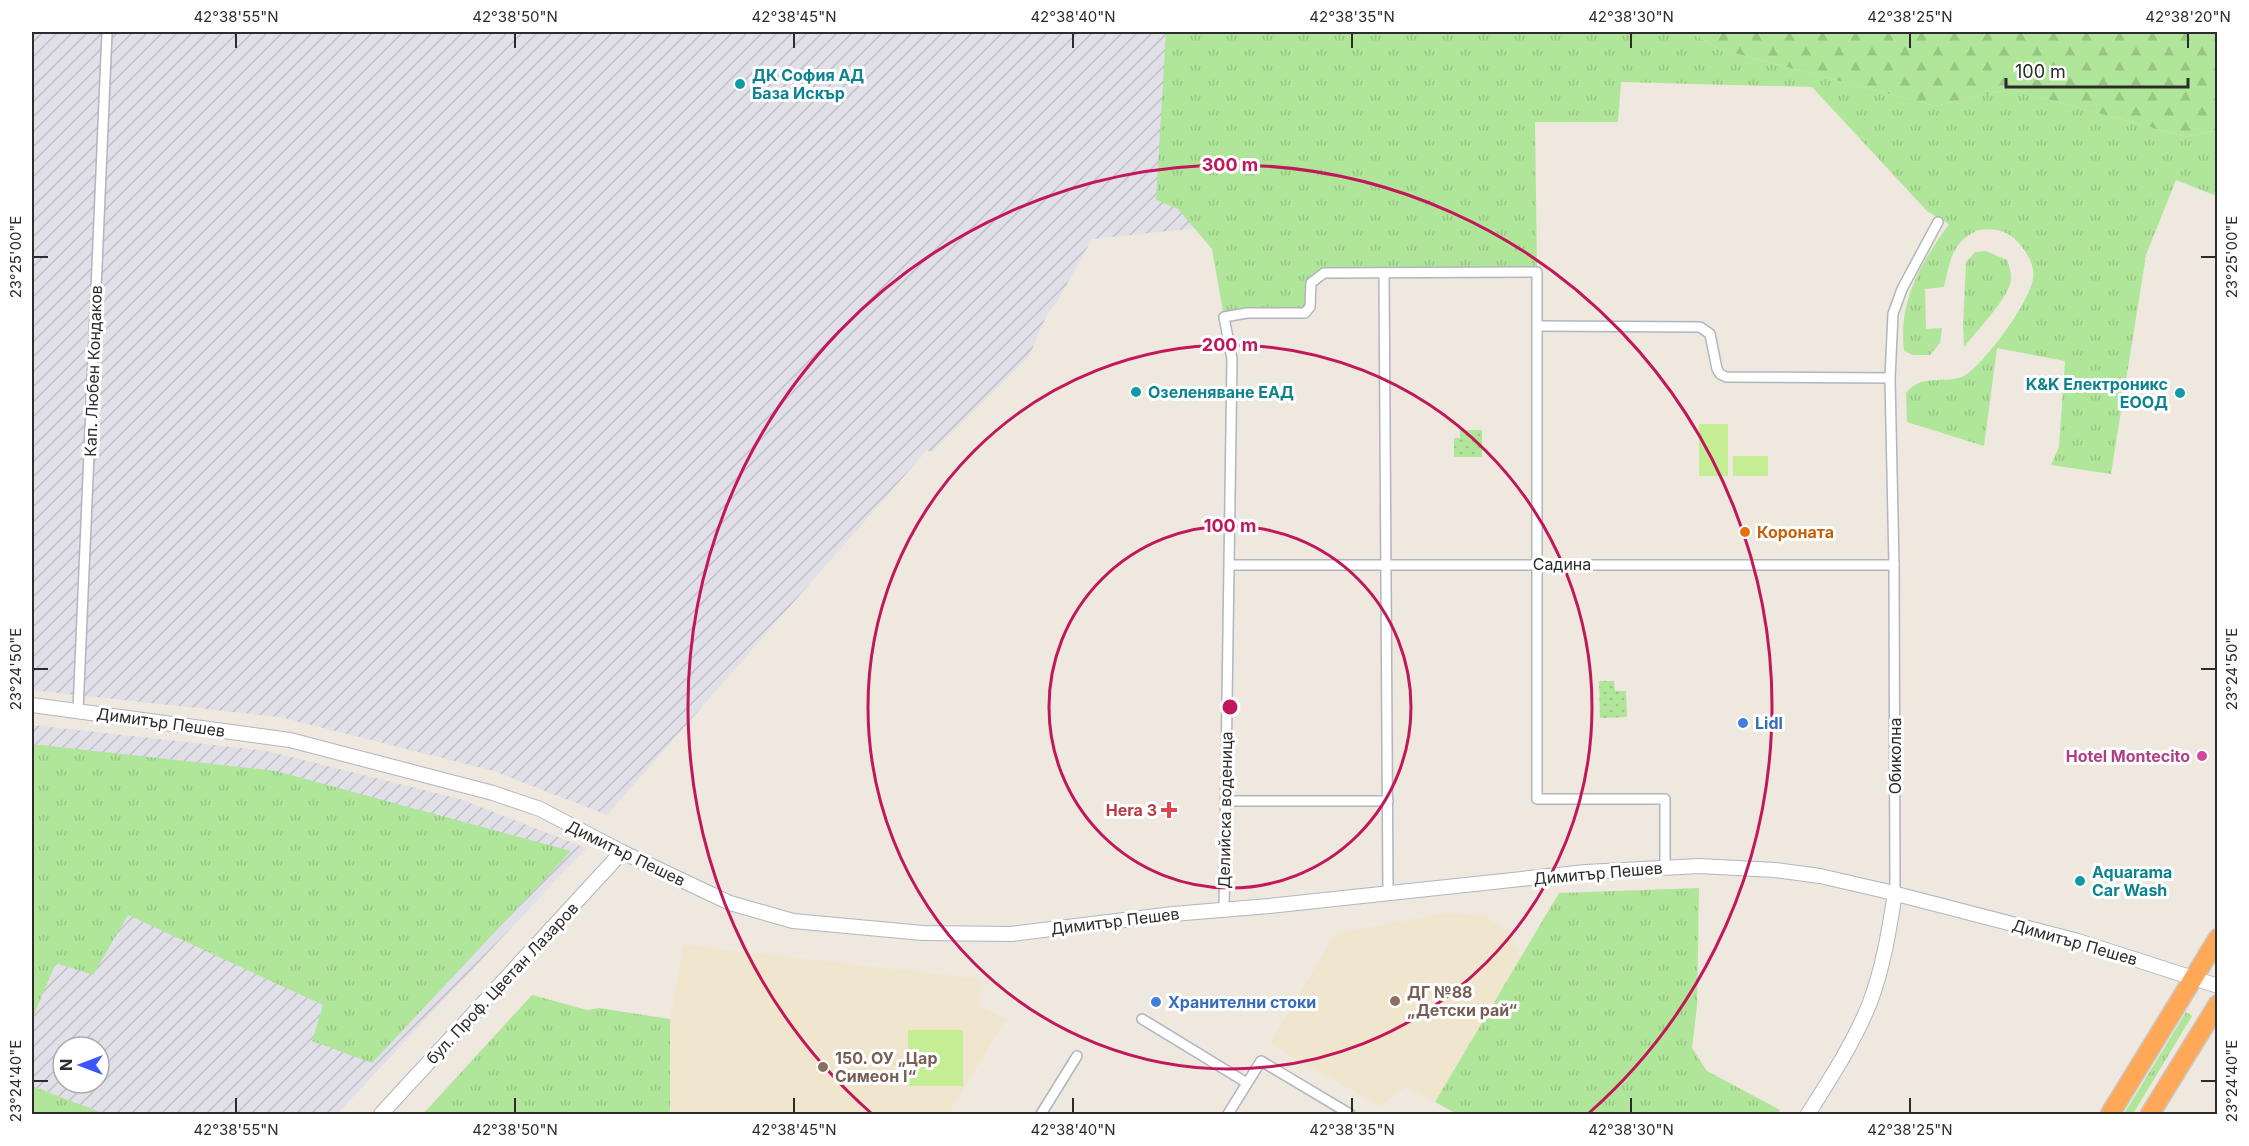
<svg xmlns="http://www.w3.org/2000/svg" width="2249" height="1146" viewBox="0 0 2249 1146" font-family="Inter,sans-serif">
	<defs>
		<pattern id="industrial-furrows" width="10" height="10" patternUnits="userSpaceOnUse" patternTransform="scale(1.5)"><rect width="10" height="10" fill="#e1dfe7"/><path d="M-1 1l2-2M0 10L10 0M9 11l2-2" fill="none" stroke="#c1c0c6"/></pattern>
		<pattern id="grass-tufts" width="24" height="20" patternUnits="userSpaceOnUse" patternTransform="scale(1.5)"><rect width="24" height="20" fill="#b0e699"/><path d="M3 7l-1-3M5 7V3M7 7l1-3M15 17l-1-3M17 17v-4M19 17l1-3" fill="none" stroke="#98c584"/></pattern>
		<pattern id="forest-firs" width="22" height="20" patternUnits="userSpaceOnUse" patternTransform="scale(1.5)"><rect width="22" height="20" fill="#b0e699"/><path d="M5 1l3.5 6h-7zM16 11l3.5 6h-7z" fill="#98c584"/></pattern>
		<pattern id="park-dots" width="8" height="8" patternUnits="userSpaceOnUse" patternTransform="scale(1.5)"><rect width="8" height="8" fill="#b0e699"/><path d="M2 2h.1M6 6h.1" fill="none" stroke="#98c584" stroke-width="1.8" stroke-linecap="round"/></pattern>
	</defs>
	<rect width="100%" height="100%" fill="#eee8de"/>
	<g fill="url(#industrial-furrows)" fill-rule="evenodd">
		<path d="M32,32h1173l11,194 -124,13 -35,63 -10,12 -18,42 -97,96 -5,-2 -320,365 -113,-44 -214,-54 -248,-27z"/>
		<path d="M32,725l235,26 193,48 126,49 -249,266h-305zM63,1047h36v36h-36z"/>
	</g>
	<g fill="#f0e6cd">
		<path d="M1445,913l41,3 22,16 13,25 -86,145 -30,-15 -25,19 -110,-62 65,-110z"/>
		<path d="M684,945l297,34 -2,27 27,13 -58,95h-278v-95z"/>
	</g>
	<g fill="url(#grass-tufts)">
		<path d="M1166,32h525l27,17 217,57 75,-17 176,48 31,-7v56l-3,9 -38,-15 -30,75 -35,219 -60,-9 8,-18 6,-86 -68,-13 -13,98 -77,-24 -1,-29c16,-20 38,-9 55,-16 7,-2 16,-12 21,-17 17,-19 46,-57 51,-81 3,-15 -10,-34 -22,-43 -7,-6 -26,-9 -35,-5 -25,12 -26,31 -32,56l-19,2 1,40 16,-1 -2,15 -10,12h-17l-9,-4c-6,-50 17,-88 45,-127l-22,-13 -115,-124 -191,-5 -3,40h-83l2,150 -213,1 -13,10 -6,30 -81,4 -12,-68 -34,-40 -22,-9z"/>
		<path d="M1986,251l21,9c2,7 6,15 3,24 -4,16 -34,48 -46,63l-1,-22 3,-63 9,-10z"/>
		<path d="M32,744l244,27 295,80 -199,212 -60,-22 11,-36 -195,-90 -35,60 -37,-12 -24,56z"/>
		<path d="M1699,888l-2,118 -5,42 15,23 73,39 -3,4h-320l-22,-12 124,-209z"/>
		<path d="M532,995l55,15 12,-2 71,11v95h-247z"/>
		<path d="M2186,1012l6,4 -59,98h-9z"/>
		<path d="M32,1086l73,28h-73z"/>
	</g>
	<path fill="url(#forest-firs)" d="M1691,32h526v98l-31,7 -176,-48 -75,17 -217,-57z"/>
	<g fill="url(#park-dots)">
		<path d="M1460,430h22v27h-28v-19h6z"/>
		<path d="M1599,681h15l1,10h11l1,26 -27,1z"/>
	</g>
	<g fill="#c4ee94">
		<rect x="1699" y="424" width="29" height="52"/>
		<rect x="1733" y="456" width="35" height="20"/>
		<rect x="908" y="1030" width="55" height="56"/>
	</g>
	<g fill="none" stroke-linecap="round" stroke-linejoin="round">
		<g stroke="#b2b4c0" stroke-width="12">
			<g id="street">
				<path d="M1384,273l4,620"/>
				<path d="M1538,326l162,1 10,7 7,35 3,5 6,3 164,1"/>
				<path d="M1231,565h663"/>
				<path d="M78,711l29,-679"/>
				<path d="M1225,801h163"/>
				<path d="M1895,893l-1,-328 -4,-187 3,-64 9,-25 36,-67"/>
				<path d="M1224,909l8,-550 -8,-42 23,-4h58l5,-6 1,-24 13,-10 213,-1v527h128v68"/>
				<path d="M1142,1019l105,64"/>
				<path d="M1041,1114l36,-58"/>
				<path d="M1228,1114l33,-53 89,53"/>
			</g>
		</g>
		<g stroke="#b2b4c0" stroke-width="16">
			<g id="secondary">
				<path d="M32,705l258,35 203,53 47,16 82,43 108,51 63,18 130,12 88,1 162,-20 96,-8 317,-34 113,-6 76,4 45,6 61,14 197,51 140,45"/>
				<path d="M381,1114l241,-262"/>
				<path d="M1808,1114c22,-35 45,-70 61,-109 14,-36 20,-74 26,-112"/>
			</g>
		</g>
		<g stroke="#c8c8c8" stroke-width="21">
			<g id="highway">
				<path d="M2110,1114l108,-176"/>
				<path d="M2150,1114l68,-110"/>
			</g>
		</g>
		<use href="#street" stroke="#fff" stroke-width="9"/>
		<use href="#secondary" stroke="#fff" stroke-width="14"/>
		<use href="#highway" stroke="#ffa858" stroke-width="18"/>
	</g>
	<path fill="none" stroke="#2c2c2c" stroke-width="2" d="M236,33v15M515,33v15M794,33v15M1073,33v15M1352,33v15M1631,33v15M1910,33v15M2188,33v15M33,257h15M2201,257h15M33,669h15M2201,669h15M33,1081h15M2201,1081h15M236,1098v15M515,1098v15M794,1098v15M1073,1098v15M1352,1098v15M1631,1098v15M1910,1098v15"/>
	<g fill="none" stroke="#c2185b" stroke-width="3">
		<circle cx="1230" cy="707" r="181"/>
		<circle cx="1230" cy="707" r="362"/>
		<path d="M871 1113A542 542 0 1 1 1589 1113"/>
	</g>
	<g fill="#0f9aa8" stroke="#fff" stroke-width="2">
		<circle cx="740" cy="84" r="6"/>
		<circle cx="1136" cy="392" r="6"/>
		<circle cx="2180" cy="393" r="6"/>
		<circle cx="2080" cy="881" r="6"/>
	</g>
	<circle fill="#e8710a" stroke="#fff" stroke-width="2" cx="1745" cy="532" r="6"/>
	<g fill="#3f7fe0" stroke="#fff" stroke-width="2">
		<circle cx="1743" cy="723" r="6"/>
		<circle cx="1156" cy="1002" r="6"/>
	</g>
	<circle fill="#d1479c" stroke="#fff" stroke-width="2" cx="2202" cy="756" r="6"/>
	<path fill="#e0444e" stroke="#fff" stroke-width="2" d="M1166 801h6v6h6v6h-6v6h-6v-6h-6v-6h6z"/>
	<g fill="#8d6e63" stroke="#fff" stroke-width="2">
		<circle cx="1395" cy="1001" r="6"/>
		<circle cx="823" cy="1067" r="6"/>
	</g>
	<g text-anchor="middle" stroke-width="6" stroke-linejoin="round" paint-order="stroke">
		<g font-size="16" font-weight="bold" fill="#0d838f" stroke="#fff" text-anchor="start">
			<text x="752" y="81">ДК София АД<tspan x="752" dy="18">База Искър</tspan></text>
			<text x="2168" y="390" text-anchor="end">K&amp;K Електроникс<tspan x="2168" dy="18">ЕООД</tspan></text>
			<text x="1148" y="398">Озеленяване ЕАД</text>
			<text x="2092" y="878">Aquarama<tspan x="2092" dy="18">Car Wash</tspan></text>
		</g>
		<g font-size="16" fill="#2c2c2c" stroke="#fff">
			<text transform="translate(93 371) rotate(-88)" y="6">Кап. Любен Кондаков</text>
			<text x="1562" y="570">Садина</text>
			<text transform="translate(161 722) rotate(8)" y="6">Димитър Пешев</text>
			<text transform="translate(1895 756) rotate(-90)" y="6">Обиколна</text>
			<text transform="translate(1225 810) rotate(-89)" y="6">Делийска воденица</text>
			<text transform="translate(626 853) rotate(26)" y="6">Димитър Пешев</text>
			<text transform="translate(1598 873) rotate(-5)" y="6">Димитър Пешев</text>
			<text transform="translate(1115 921) rotate(-7)" y="6">Димитър Пешев</text>
			<text transform="translate(2075 942) rotate(16)" y="6">Димитър Пешев</text>
			<text transform="translate(502 983) rotate(-47)" y="6">бул. Проф. Цветан Лазаров</text>
		</g>
		<g font-size="16" font-weight="bold" fill="#c56008" stroke="#fff" text-anchor="start">
			<text x="1757" y="538">Короната</text>
		</g>
		<g font-size="16" font-weight="bold" fill="#366cbe" stroke="#fff" text-anchor="start">
			<text x="1755" y="729">Lidl</text>
			<text x="1168" y="1008">Хранителни стоки</text>
		</g>
		<g font-size="16" font-weight="bold" fill="#b23c85" stroke="#fff" text-anchor="end">
			<text x="2190" y="762">Hotel Montecito</text>
		</g>
		<g font-size="16" font-weight="bold" fill="#be3a42" stroke="#fff" text-anchor="end">
			<text x="1157" y="816">Hera 3</text>
		</g>
		<g font-size="16" font-weight="bold" fill="#785e54" stroke="#fff" text-anchor="start">
			<text x="1407" y="998">ДГ №88<tspan x="1407" dy="18">„Детски рай“</tspan></text>
			<text x="835" y="1064">150. ОУ „Цар<tspan x="835" dy="18">Симеон I“</tspan></text>
		</g>
	</g>
	<circle cx="1230" cy="707" r="9" fill="#c2185b" stroke="#fff" stroke-width="3"/>
	<g font-size="18" text-anchor="middle" font-weight="bold" fill="#c2185b" stroke="#fff" stroke-width="6" stroke-linejoin="round" paint-order="stroke">
		<text x="1230" y="171">300 m</text>
		<text x="1230" y="351">200 m</text>
		<text x="1230" y="532">100 m</text>
	</g>
	<rect width="2249" height="1146" fill="none" stroke="#ffffff" stroke-width="66"/>
	<g transform="translate(81 1065) rotate(270)"><circle r="28" fill="#ffffff" stroke="#ababab" stroke-width="1.5"/>
	<path d="M0-4.5L10 22L0 15L-10 22Z" fill="#3a56ff"/>
	<text y="-9" font-size="16" font-weight="bold" text-anchor="middle" fill="#2c2c2c">N</text>
	</g>
	<path d="M2006 78v9h182v-9" fill="none" stroke="#2c2c2c" stroke-width="3"/>
	<text x="2015" y="78" font-size="18" fill="#2c2c2c" stroke="#ffffff" stroke-width="4.5" paint-order="stroke">100 m</text>
	<rect x="33" y="33" width="2183" height="1080" fill="none" stroke="#2c2c2c" stroke-width="2"/>
	<g font-size="15" text-anchor="middle" fill="#2c2c2c">
		<text x="236" y="22">42°38'55"N</text>
		<text x="515" y="22">42°38'50"N</text>
		<text x="794" y="22">42°38'45"N</text>
		<text x="1073" y="22">42°38'40"N</text>
		<text x="1352" y="22">42°38'35"N</text>
		<text x="1631" y="22">42°38'30"N</text>
		<text x="1910" y="22">42°38'25"N</text>
		<text x="2188" y="22">42°38'20"N</text>
		<text transform="translate(2232 257) rotate(-90)" y="5">23°25'00"E</text>
		<text transform="translate(16 257) rotate(-90)" y="5">23°25'00"E</text>
		<text transform="translate(2232 669) rotate(-90)" y="5">23°24'50"E</text>
		<text transform="translate(16 669) rotate(-90)" y="5">23°24'50"E</text>
		<text transform="translate(2232 1081) rotate(-90)" y="5">23°24'40"E</text>
		<text transform="translate(16 1081) rotate(-90)" y="5">23°24'40"E</text>
		<text x="236" y="1135">42°38'55"N</text>
		<text x="515" y="1135">42°38'50"N</text>
		<text x="794" y="1135">42°38'45"N</text>
		<text x="1073" y="1135">42°38'40"N</text>
		<text x="1352" y="1135">42°38'35"N</text>
		<text x="1631" y="1135">42°38'30"N</text>
		<text x="1910" y="1135">42°38'25"N</text>
	</g>
</svg>
